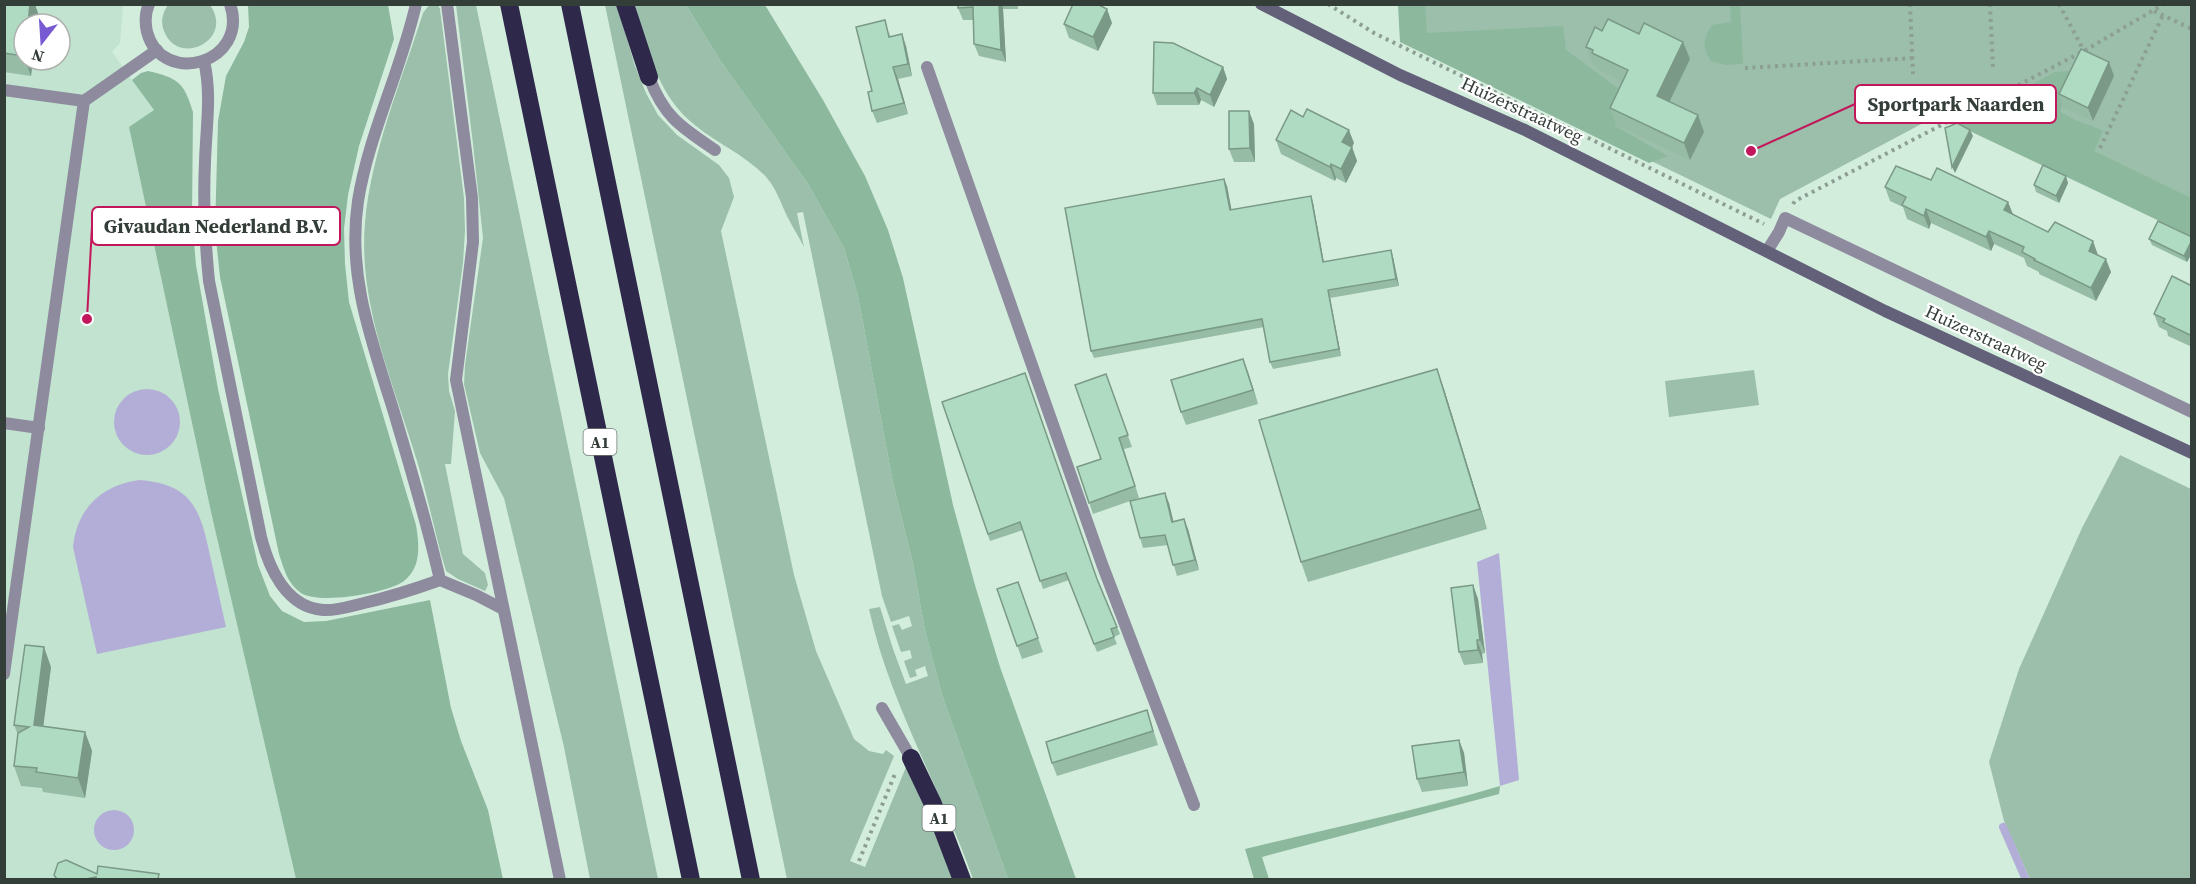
<svg xmlns="http://www.w3.org/2000/svg" width="2196" height="884" viewBox="0 0 2196 884" font-family="'Source Serif 4',serif">
	<rect width="100%" height="100%" fill="#d3eddd"/>
	<path fill="#c1e3cf" fill-rule="evenodd" d="M5,5h118l-3,38 -8,9 42,58 -25,17 82,385 85,367 -291,1zM24,24h36v36h-36z"/>
	<g fill="#9bbfaa">
		<path d="M430,4l8,1 2,4 24,189 1,32 -2,33 -15,111 1,17 6,20 -4,53h-6l18,90 22,19 3,12 -3,6 -27,-12 -12,-8c-11,-36 -18,-74 -29,-110 -23,-77 -59,-156 -52,-238 6,-71 37,-143 58,-210z"/>
		<path d="M168,5h42c25,35 -32,63 -46,26 -4,-10 -1,-19 4,-26z"/>
		<path d="M456,5h20l182,874h-68l-26,-132 -60,-249 -24,-45 -16,-69 1,-19 18,-127 -10,-94z"/>
		<path d="M605,5h12l18,61 11,27 12,22 19,20 42,30 10,13 5,19 -13,34 73,344 22,76 38,88 15,12 14,3 3,-4 8,6 -44,105 15,6 41,-100 16,33 32,79h-167z"/>
		<path d="M635,5h51l34,55 88,124 36,64 14,48 35,187 20,81 12,66 17,65 66,184h-35c-32,-91 -83,-174 -104,-270l11,-2 13,42 13,35 22,-8 -3,-10 -10,4 2,6 -7,2 -6,-17 8,-3 -2,-8 -9,2 -9,-26 7,-2 3,6 10,-4 -3,-10 -18,6 -9,-26 -79,-384 -6,1 7,34c-5,-10 -11,-19 -16,-29 -7,-14 -11,-28 -21,-40 -20,-22 -49,-34 -71,-52 -38,-29 -49,-77 -61,-121z"/>
		<path d="M1403,5h788v209l-228,-112 -183,97 -9,20 -365,-177z"/>
		<path d="M1754,370l5,35 -90,12 -4,-36z"/>
		<path d="M2120,455l71,34v390h-161l-26,-58 -15,-59 30,-93 63,-141z"/>
	</g>
	<g fill="#8cb89e">
		<path d="M248,5h140l6,34 -35,107 -11,49 -4,34 1,35 4,38 67,223c3,19 6,42 -12,56 -16,12 -85,24 -103,12 -14,-10 -17,-24 -22,-39l-59,-277 -5,-47 3,-109 8,-45 18,-34 5,-15z"/>
		<path d="M686,5h79l58,95 42,76 23,54 15,48 50,227 22,80 25,82 76,212h-68l-66,-184 -17,-65 -12,-66 -20,-81 -35,-187 -14,-48 -36,-64 -88,-124z"/>
		<path d="M1398,5h27l2,28 136,-7 3,24 60,44 -11,32 53,30 -19,7 -249,-121z"/>
		<path d="M1730,5h10l3,59 -17,1 -15,-4c-9,-15 -8,-21 1,-36l19,-3z"/>
		<path d="M148,71c30,7 36,11 45,41l-1,106 4,47 22,124 40,176 12,31 12,15 22,11 22,-1 104,-21 21,108 10,33 27,69 15,69h-207l-85,-367 -82,-385 25,-17 -22,-30 9,-7z"/>
		<path d="M2069,71l4,7 -13,33c12,10 29,13 43,20l-9,20 97,47v38l-234,-111 98,-53z"/>
		<path d="M1500,786l-1,8 -237,63 7,22h-15l-9,-30c85,-21 171,-38 255,-63z"/>
	</g>
	<g fill="#b3aed7">
		<circle cx="147" cy="422" r="33"/>
		<path d="M139,480c56,4 62,33 72,80 5,22 10,45 15,67l-129,27 -24,-107c4,-39 29,-62 66,-67z"/>
		<path d="M1499,553l20,227 -19,6 -23,-224z"/>
		<circle cx="114" cy="830" r="20"/>
	</g>
	<g fill="none" stroke-linecap="round" stroke-linejoin="round">
		<path stroke="#b3aed7" stroke-width="8" d="M2003,827l23,53"/>
		<g stroke="#8d9f94" stroke-width="4" stroke-dasharray="3 4.5" stroke-linecap="butt">
			<path d="M1328,4l46,29 390,191"/>
			<path d="M1910,4l3,70"/>
			<path d="M1990,4l3,66"/>
			<path d="M2059,4l25,47"/>
			<path d="M2154,11l38,18"/>
			<path d="M1745,68l168,-10"/>
			<path d="M2100,148l63,-133"/>
			<path d="M1793,204l2,-3 289,-150 80,-47"/>
			<path d="M859,861l36,-87"/>
		</g>
		<g stroke="#8d8b9d" stroke-width="12">
			<path d="M149,4c-4,9 -4,19 -2,28 15,56 103,31 83,-28"/>
			<path d="M416,4c-15,67 -47,129 -58,197 -11,74 13,138 35,208 17,57 34,113 47,171"/>
			<path d="M447,4l25,194 1,44 -17,138 104,500"/>
			<path d="M204,61c8,34 2,66 1,101 -2,40 0,79 4,119l52,256c8,31 25,70 62,73 14,1 28,-4 41,-7 26,-6 51,-14 76,-23l36,15 27,14"/>
			<path d="M927,67l175,497 92,241"/>
			<path d="M649,77c15,40 32,50 66,73"/>
			<path d="M4,90l80,11 -80,573"/>
			<path d="M84,101l73,-51"/>
			<path d="M4,423l35,5"/>
			<path d="M882,708l29,50"/>
		</g>
		<path stroke="#8d8b9d" stroke-width="12" d="M1767,251l12,-19 6,-14 407,194"/>
		<path stroke="#636079" stroke-width="12" d="M1261,4l139,71 125,55 360,181 307,142"/>
		<g stroke="#2e284a" stroke-width="18">
			<path d="M509,4l182,876"/>
			<path d="M570,4l181,876"/>
			<path d="M625,4l24,73"/>
			<path d="M911,758l22,46 29,76"/>
		</g>
	</g>
	<g fill="#96bca6">
		<path d="M4,4l35,12 -2,8h-13v36h9l-2,16 -27,-4z"/>
		<path d="M958,4h60v5h-15l3,53 -27,-6 -5,-12v-24h-11l-5,-12z"/>
		<path d="M1112,23l-14,28 -29,-13 -5,-14z"/>
		<path d="M1602,31l37,3 44,8 7,17 -21,43 35,30 -14,28 -74,-35 -6,-17 13,-26 -25,-12 -1,-4 -5,-2 -6,-17z"/>
		<path d="M889,32l1,4 16,10 6,30 -14,3 10,35 -31,9 -5,-12v-20z"/>
		<path d="M1223,67l4,12 -13,28 -13,-7 -2,5h-42l-4,-12z"/>
		<path d="M2114,76l-21,45 -29,-13 -5,-14z"/>
		<path d="M1254,124l1,38h-21l-5,-13z"/>
		<path d="M1276,140l78,3 -2,4 5,14 -11,22 -10,-5 -1,3 -54,-27z"/>
		<path d="M1931,180l77,22 5,12 35,18 50,23 13,17 -15,29 -57,-27v-2l-12,-6 -3,-8 -30,-14 -3,7 -60,-28 -2,6 -22,-10 -4,-12 -13,-6 -5,-14z"/>
		<path d="M2068,183l-9,20 -23,-11 -2,-7z"/>
		<path d="M1227,186l4,24 80,-14 2,7 11,59 69,-5 6,29 -69,12 11,58 -68,13 -3,-7 -6,-35 -170,31 -3,-7z"/>
		<path d="M2192,237v16l-5,9 -35,-17 -3,-6z"/>
		<path d="M2192,286v61l-24,-11 -1,-5 -8,-4 -5,-13z"/>
		<path d="M1248,372l10,32 -72,21 -5,-13z"/>
		<path d="M1106,374l26,73 -8,2 15,49 -9,3 39,2 4,19 15,7 11,41 -22,6 -9,-31 -25,3 -3,-10 -10,-37 -37,13 -16,-47 24,-8z"/>
		<path d="M1444,389l43,140 -179,53 -7,-20z"/>
		<path d="M942,402l156,179 22,53 -6,3 3,7 -20,8 -28,-72 -26,9 -20,-59 -33,11z"/>
		<path d="M1018,582l25,70 -21,7 -25,-70z"/>
		<path d="M1473,585l5,14 7,54 -3,1 1,9 -19,2 -5,-13z"/>
		<path d="M51,667l-8,59 42,6 7,19 -7,47 -42,-6 -1,-4 -21,-2 -7,-20 4,-31 -4,-10z"/>
		<path d="M1147,710l11,35 -101,31 -5,-13z"/>
		<path d="M1459,740l5,13 4,33 -46,6 -5,-13z"/>
	</g>
	<g fill="#7a9987">
		<path d="M30,4h5l4,12 -2,8h-9z"/>
		<path d="M999,4h3l1,5 3,53 -5,-12z"/>
		<path d="M1107,9l5,14 -14,28 -5,-14z"/>
		<path d="M902,34l4,12 6,30 -4,-12z"/>
		<path d="M1683,42l7,17 -26,54 -7,-17z"/>
		<path d="M25,60h8l-2,16z"/>
		<path d="M2109,62l5,14 -21,45 -5,-13z"/>
		<path d="M893,67l5,12 10,35 -4,-11z"/>
		<path d="M1223,67l4,12 -13,28 -4,-12z"/>
		<path d="M1197,88l4,12 -2,5 -5,-12z"/>
		<path d="M1249,111l5,13 1,38 -5,-14z"/>
		<path d="M1698,115l6,17 -14,28 -6,-17z"/>
		<path d="M1349,130l5,13 -7,13 -5,-14z"/>
		<path d="M1970,130l3,6 -18,37 -3,-6z"/>
		<path d="M1352,147l5,14 -11,22 -5,-14z"/>
		<path d="M1331,164l5,14 -1,3 -5,-14z"/>
		<path d="M2066,176l2,7 -9,20 -3,-7z"/>
		<path d="M1224,179l3,7 6,31 -3,-7z"/>
		<path d="M1311,196l2,7 12,66 -2,-7z"/>
		<path d="M2008,202l5,13 -9,-5z"/>
		<path d="M1926,209l5,14 -2,6 -5,-13z"/>
		<path d="M1989,231l5,13 -3,7 -5,-14z"/>
		<path d="M2192,240v13l-5,9 -3,-6z"/>
		<path d="M2093,241l5,14 -4,9 -5,-13z"/>
		<path d="M1391,250l2,7 6,29 -3,-7z"/>
		<path d="M2106,259l5,13 -15,29 -5,-13z"/>
		<path d="M1328,290l2,8 11,58 -2,-7z"/>
		<path d="M1243,359l5,13 10,32 -5,-14z"/>
		<path d="M1437,369l7,20 43,140 -7,-20z"/>
		<path d="M1165,493l4,10 7,29 -4,-10z"/>
		<path d="M1184,519l4,10 11,41 -4,-10z"/>
		<path d="M1473,585l5,14 7,54 -5,-13z"/>
		<path d="M1477,640l5,14 1,9 -5,-13z"/>
		<path d="M44,647l7,20 -10,77 -7,-19z"/>
		<path d="M85,732l7,19 -7,47 -7,-20z"/>
		<path d="M1459,740l5,13 4,33 -4,-14z"/>
	</g>
	<g fill="#aedbc1" stroke="#7a9987" stroke-width="1.5">
		<path d="M4,4h26l-2,20h-4l-1,32 -19,-3z"/>
		<path d="M958,4h41l2,46 -27,-6 -1,-37 -15,1z"/>
		<path d="M1073,4h24l10,5 -14,28 -29,-13z"/>
		<path d="M1608,19l31,15 5,-11 39,19 -26,54 41,19 -14,28 -74,-35 18,-38 -36,-17 1,-3 -7,-3 9,-20 7,4z"/>
		<path d="M885,20l4,17 13,-3 6,30 -15,3 11,36 -32,8 -4,-19 4,-1 -16,-64z"/>
		<path d="M1154,42l19,1 50,24 -13,28 -13,-7 -3,5h-41z"/>
		<path d="M2081,49l28,13 -21,46 -29,-14z"/>
		<path d="M1307,109l42,21 -7,12 10,5 -11,22 -10,-5 -1,3 -54,-27 15,-30 12,7z"/>
		<path d="M1229,111h20l1,37 -21,1z"/>
		<path d="M1957,123l13,7 -18,37 -7,-39z"/>
		<path d="M2043,165l23,11 -10,20 -22,-11z"/>
		<path d="M1896,166l35,14 6,-12 71,34 -4,8 44,22 7,-10 38,19 -4,10 17,8 -15,29 -57,-28 1,-1 -13,-7 2,-5 -35,-16 -3,6 -60,-28 -2,7 -22,-11 4,-8 -21,-10z"/>
		<path d="M1224,179l6,31 81,-14 12,66 68,-12 5,29 -68,11 11,59 -69,13 -8,-43 -171,32 -26,-143z"/>
		<path d="M2158,221l34,16v3l-8,16 -35,-17z"/>
		<path d="M2172,276l20,10v50l-29,-14 2,-3 -11,-5z"/>
		<path d="M1243,359l10,31 -72,22 -10,-32z"/>
		<path d="M1437,369l43,140 -179,53 -42,-142z"/>
		<path d="M1025,373l72,206 20,48 -6,2 3,8 -20,7 -28,-71 -26,8 -20,-59 -32,12 -46,-132z"/>
		<path d="M1106,374l22,61 -9,3 16,48 -46,17 -12,-36 24,-8 -26,-74z"/>
		<path d="M1165,493l7,29 12,-3 11,41 -22,5 -8,-30 -25,3 -10,-37z"/>
		<path d="M1018,582l20,56 -21,8 -20,-57z"/>
		<path d="M1473,585l7,55h-3l1,10 -19,2 -8,-64z"/>
		<path d="M25,645l19,2 -10,78 51,7 -7,46 -42,-6 1,-4 -23,-2 4,-33 11,-6 -15,-2z"/>
		<path d="M1147,710l6,21 -101,32 -6,-21z"/>
		<path d="M1459,740l5,32 -47,7 -5,-33z"/>
		<path d="M66,860l31,14 1,-8 61,8 -1,5h-62v-2l-10,2h-29l-3,-4 4,-12z"/>
	</g>
	<g text-anchor="middle" stroke-width="4.5" stroke-linejoin="round" paint-order="stroke">
		<g fill="#fff" stroke="#717874" stroke-width="1.5">
			<rect x="583.5" y="429" width="33" height="26" rx="4.5"/>
			<rect x="922.5" y="805" width="33" height="26" rx="4.5"/>
		</g>
		<g font-size="16" font-weight="bold" fill="#343e38">
			<text x="600" y="448">A1</text>
			<text x="939" y="824">A1</text>
		</g>
		<g font-size="18" fill="#343e38" stroke="#fff">
			<text transform="translate(1522 110) rotate(25)" y="6">Huizerstraatweg</text>
			<text transform="translate(1986 338) rotate(25)" y="6">Huizerstraatweg</text>
		</g>
	</g>
	<path fill="none" stroke="#c2185b" stroke-width="2" d="M1751 151L1855 104M87 319L92 226"/>
	<g fill="#c2185b" stroke="#fff" stroke-width="2">
		<circle cx="1751" cy="151" r="6"/>
		<circle cx="87" cy="319" r="6"/>
	</g>
	<g fill="#fff" stroke="#c2185b" stroke-width="2">
		<rect x="1855" y="85" width="201" height="38" rx="6"/>
		<rect x="92" y="207" width="248" height="38" rx="6"/>
	</g>
	<g font-size="20" text-anchor="middle" font-weight="bold" fill="#343e38">
		<text x="1956" y="111">Sportpark Naarden</text>
		<text x="216" y="233">Givaudan Nederland B.V.</text>
	</g>
	<rect width="2196" height="884" fill="none" stroke="#343e38" stroke-width="12"/>
	<g transform="translate(42 42) rotate(197)"><circle r="28" fill="#ffffff" stroke="#aeb2af" stroke-width="1.5"/>
	<path d="M0-4.5L10 22L0 15L-10 22Z" fill="#7759d3"/>
	<text y="-9" font-size="16" font-weight="bold" text-anchor="middle" fill="#343e38">N</text>
	</g>
</svg>
